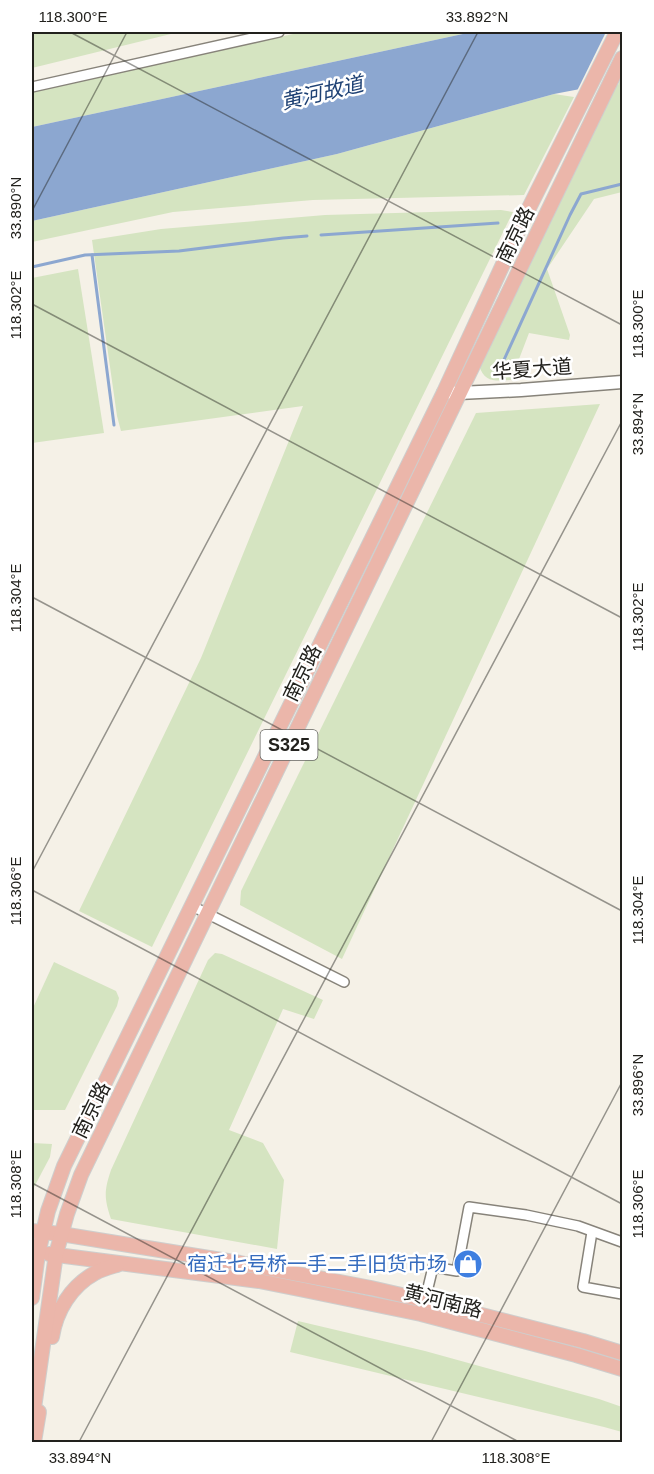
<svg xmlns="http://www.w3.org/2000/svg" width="654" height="1474" viewBox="0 0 654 1474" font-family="Helvetica,'Noto Sans SC',sans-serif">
	<rect width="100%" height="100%" fill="#f5f1e7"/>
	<g fill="#d5e4c1">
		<path d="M32,32h147l-147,36z"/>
		<path d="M302,32h170l-440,95v-35z"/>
		<path d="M622,81v111l-28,7 -47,70 23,66 -1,5 -40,-7 -18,47c-15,1 -27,3 -32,-15l136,-283z"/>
		<path d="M554,94l20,3 -50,98 -211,5 -140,12 -141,30v-21l305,-67z"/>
		<path d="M501,210l12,2 -361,735 -73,-36 122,-253 102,-252 -182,25 -4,-15 -25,-176 69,-11 164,-14z"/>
		<path d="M78,269l26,164 -72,10v-165z"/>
		<path d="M600,404l-258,555 -102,-54 1,-14 235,-478z"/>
		<path d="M215,953l7,1 101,46 -9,19 -31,-10 -54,121 34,13 21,37 -7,69 -166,-30c-7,-21 -7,-28 0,-49l97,-210z"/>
		<path d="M54,962l62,29 3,7 -2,8 -52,104h-33v-100z"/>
		<path d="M32,1143l20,1 -2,13 -18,34z"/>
		<path d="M298,1321l127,30 174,48 23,8v25l-18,-5 -314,-75z"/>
	</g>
	<path fill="#8ca7d0" d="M472,32h150v49l-68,13 -217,60 -305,67v-94z"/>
	<path fill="#f5f1e7" d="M606,32h16v44l-4,9 -42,8z"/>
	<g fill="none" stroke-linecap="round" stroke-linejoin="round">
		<g stroke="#8ca7d0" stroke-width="3">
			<path d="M321,235l177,-12"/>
			<path d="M92,255l22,170"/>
			<path d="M32,267l53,-12 94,-4 104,-13 24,-2"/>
			<path d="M503,362l67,-147 11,-21 41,-10"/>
		</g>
		<g stroke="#87837a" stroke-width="12">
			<g id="street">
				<path d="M32,87l247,-55"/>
				<path d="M192,906l152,76"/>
				<path d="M592,1232l-9,55 39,7"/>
				<path d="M425,1300l8,-33 24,4 12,-64 57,8 52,11 44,16"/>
			</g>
		</g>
		<g stroke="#87837a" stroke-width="15">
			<path id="secondary" d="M444,392l15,1 62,-3 101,-8"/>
		</g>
		<g stroke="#cececd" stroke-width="16">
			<g id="primary">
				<path d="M32,1231l29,3 179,29 131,25 48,11 164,42 39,12"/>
				<path d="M49,1254l210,27 45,9 117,24 155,41 46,14"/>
				<path d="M32,1298l6,-44 10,-43 16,-45 380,-774 85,-184 88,-176"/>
				<path d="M52,1337c4,-26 19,-51 43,-64 7,-4 15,-6 22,-8"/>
				<path d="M32,1422l24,-168 11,-40 14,-39 541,-1117"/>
				<path d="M34,1442l5,-30"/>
			</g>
		</g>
		<use href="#street" stroke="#fff" stroke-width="9"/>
		<use href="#secondary" stroke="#fff" stroke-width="12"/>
		<use href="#primary" stroke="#ebb6aa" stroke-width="14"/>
	</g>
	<path fill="none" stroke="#22211d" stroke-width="1.5" stroke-opacity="0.45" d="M70,32l552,293M621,32h1M32,211l95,-179M32,304l590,314M32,597l590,314M32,872l446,-840M32,890l590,314M32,1183l487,259M79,1442l543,-1021M431,1442l191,-360"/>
	<defs>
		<g id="shop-disc" transform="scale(1.5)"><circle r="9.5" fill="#3f7fe0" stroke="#fff"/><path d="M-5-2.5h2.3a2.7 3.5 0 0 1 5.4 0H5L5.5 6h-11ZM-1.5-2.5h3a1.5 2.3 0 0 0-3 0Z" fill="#fff"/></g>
	</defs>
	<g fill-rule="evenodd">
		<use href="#shop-disc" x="468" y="1264"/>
	</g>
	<g text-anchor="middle" stroke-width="5" stroke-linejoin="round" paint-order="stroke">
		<rect fill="#fff" stroke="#646461" stroke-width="1.5" x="260.5" y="730" width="57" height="30" rx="4.5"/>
		<g font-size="18" font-weight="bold" fill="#22211d">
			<text x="289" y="751">S325</text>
		</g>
		<g font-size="20" fill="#22211d" stroke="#fff">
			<text transform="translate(515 235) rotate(-64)" y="7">南京路</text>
			<text transform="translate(532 369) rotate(-4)" y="7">华夏大道</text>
			<text transform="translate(302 673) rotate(-64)" y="7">南京路</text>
			<text transform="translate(91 1110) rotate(-64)" y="7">南京路</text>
			<text transform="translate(443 1301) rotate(14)" y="7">黄河南路</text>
		</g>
		<g font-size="20" fill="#366cbe" stroke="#fff" text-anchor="end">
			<text x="447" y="1271">宿迁七号桥一手二手旧货市场</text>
		</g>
		<g font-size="21" font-style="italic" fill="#1e4174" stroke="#fff">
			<text transform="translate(322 93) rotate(-13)" y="7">黄河故道</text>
		</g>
	</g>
	<rect width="654" height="1474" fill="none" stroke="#ffffff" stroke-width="66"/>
	<rect x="33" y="33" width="588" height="1408" fill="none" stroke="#22211d" stroke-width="2"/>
	<g font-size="15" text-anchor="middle" fill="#22211d">
		<text x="73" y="22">118.300°E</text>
		<text x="477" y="22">33.892°N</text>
		<text transform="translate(16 208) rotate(-90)" y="5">33.890°N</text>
		<text transform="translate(16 305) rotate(-90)" y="5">118.302°E</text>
		<text transform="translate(638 324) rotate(-90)" y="5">118.300°E</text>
		<text transform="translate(638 424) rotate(-90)" y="5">33.894°N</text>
		<text transform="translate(16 598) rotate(-90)" y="5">118.304°E</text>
		<text transform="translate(638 617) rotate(-90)" y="5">118.302°E</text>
		<text transform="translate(16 891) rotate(-90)" y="5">118.306°E</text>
		<text transform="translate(638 910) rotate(-90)" y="5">118.304°E</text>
		<text transform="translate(638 1085) rotate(-90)" y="5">33.896°N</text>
		<text transform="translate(16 1184) rotate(-90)" y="5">118.308°E</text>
		<text transform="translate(638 1204) rotate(-90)" y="5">118.306°E</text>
		<text x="80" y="1463">33.894°N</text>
		<text x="516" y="1463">118.308°E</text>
	</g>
</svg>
